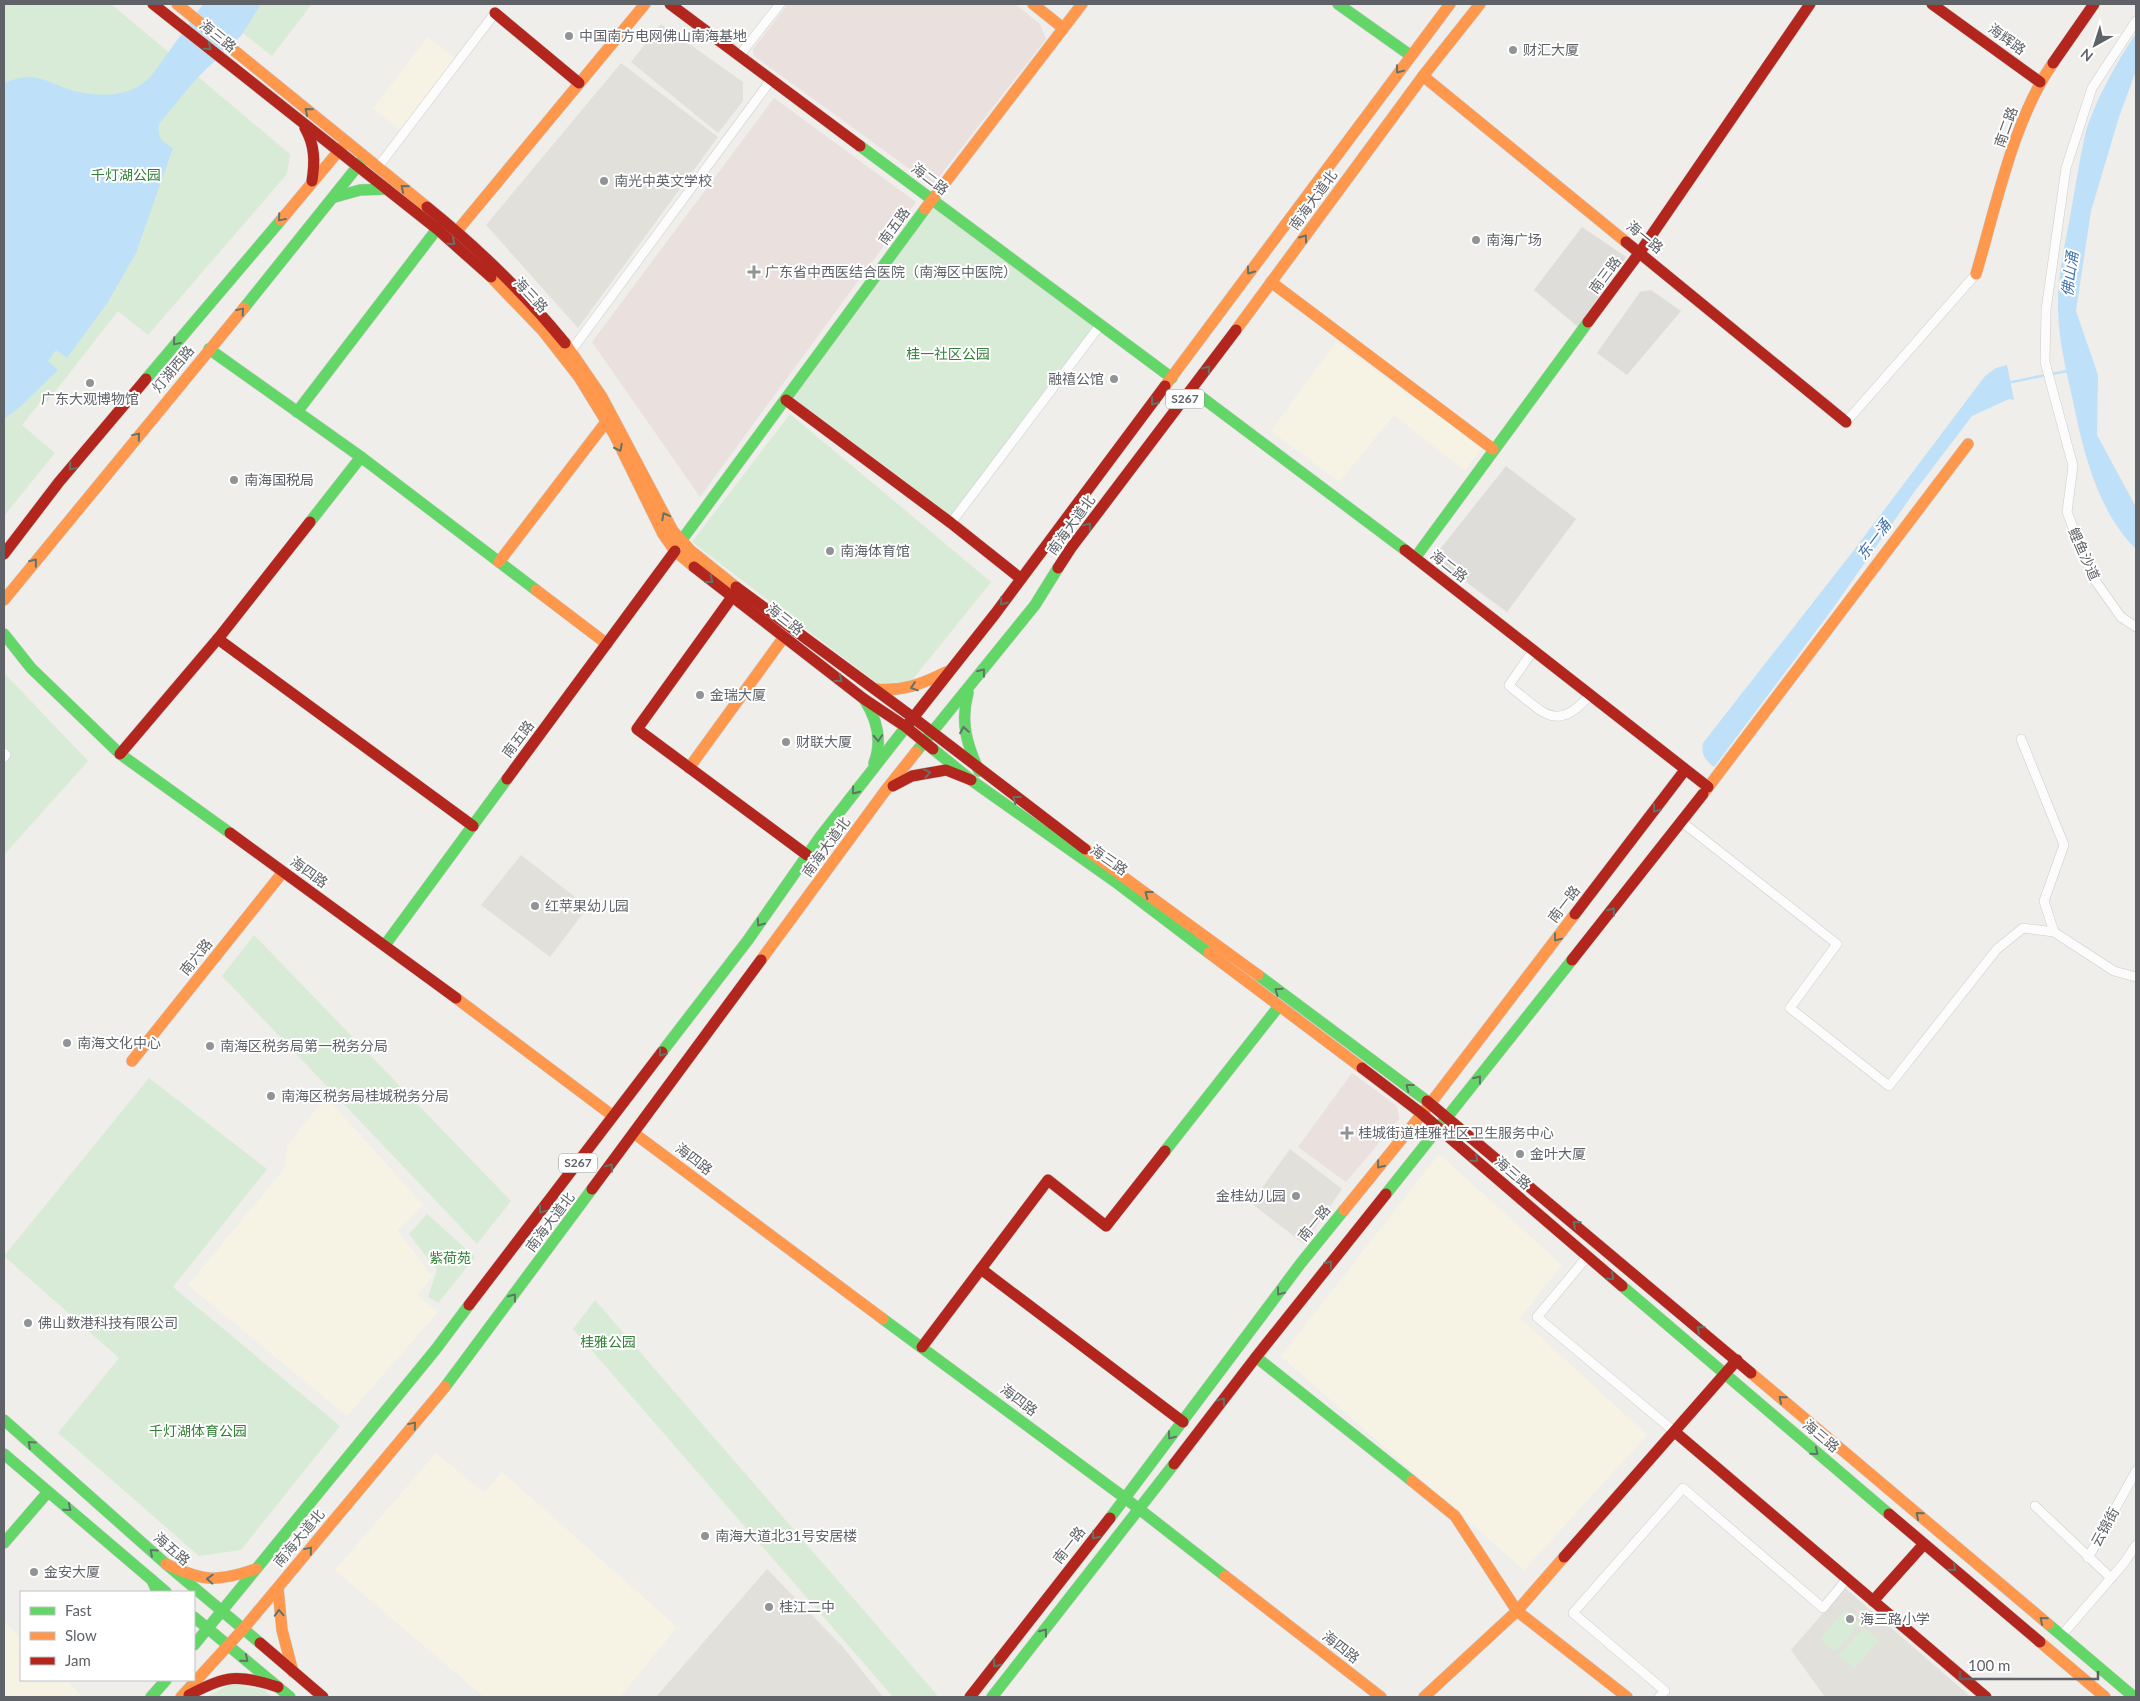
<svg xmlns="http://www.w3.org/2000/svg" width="2140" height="1701" viewBox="0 0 2140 1701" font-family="Lato,'Noto Sans SC',sans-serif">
	<rect width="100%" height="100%" fill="#efeeea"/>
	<g fill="#f7f3e4">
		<path d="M428,37l28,22 -56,71 -27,-22z"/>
		<path d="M1336,342l146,105 -17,24 -71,-56 -55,67 -68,-51z"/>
		<path d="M326,1097l97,108 -26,25 35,46 -14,20 20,16 -91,104 -159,-131 97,-117 2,-22z"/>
		<path d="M1439,1154l123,111 -42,53 127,117 -123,135 -243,-214z"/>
		<path d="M436,1453l48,40 18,-21 175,155 -57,70h-136l-149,-127z"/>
		<path d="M4,1621l17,17v42h45l15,15v2h-77z"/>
	</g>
	<g fill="#dfddda">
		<path d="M1582,227l44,30 -48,70 -44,-37z"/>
		<path d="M1651,290l30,21 -54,64 -30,-22 43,-61z"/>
		<path d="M1506,466l70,53 -69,93 -74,-54z"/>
	</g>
	<g fill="#e2e0da">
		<path d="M661,24l82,58v19l-25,32 -87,-71z"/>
		<path d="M621,63l97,74 -140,191 -92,-103z"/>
		<path d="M521,855l67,52 -38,50 -69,-52z"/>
		<path d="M1290,1149l52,40 -38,55 -53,-41z"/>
		<path d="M767,1569l75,77 41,51h-227z"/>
		<path d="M1845,1588l126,109h-146l-34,-47z"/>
	</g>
	<g fill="#eae0de">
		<path d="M788,4h227l25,20 6,15 -111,143 -9,-1 -172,-125 -1,-7z"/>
		<path d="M774,98l142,104 -216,295 -108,-155z"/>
		<path d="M1352,1073l45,33 2,13 -53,63 -48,-35z"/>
	</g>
	<g fill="#d8ebd6">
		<path d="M4,4h107l179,150 -3,20 -139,161 -30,-24 -71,91 -5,-2 -20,25 33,28 -51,63z"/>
		<path d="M206,4h106l-40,52z"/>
		<path d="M932,199l169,125 -150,199 -165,-123z"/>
		<path d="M790,414l201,168 -78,97 -17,6 -18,-1 -186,-142z"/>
		<path d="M4,673l84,88 -84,94z"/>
		<path d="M254,935l257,266 -34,43 -255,-268z"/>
		<path d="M149,1078l118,91 -94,118 167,139 -99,124 -42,6 -141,-123 61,-75 -115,-102z"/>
		<path d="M427,1214l48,43 -37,46 -10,-6 9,-27 -28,-36z"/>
		<path d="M595,1300l342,395 -1,2h-43l-320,-368z"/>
		<path d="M1845,1610l15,14 -25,28 -15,-13z"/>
		<path d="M1864,1627l15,13 -25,29 -15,-14z"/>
		<path d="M230,1684l33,5 9,8h-66z"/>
	</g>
	<g fill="#bfe0f9">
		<path d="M203,4h58l-20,32 -45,43 -37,45c-2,14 3,18 14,24l-37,105 -28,49 -41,56 -11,-8 -8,11 10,9 -37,36 -17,13v-336c7,-3 18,-6 26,-6 16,1 29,10 44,14 27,7 59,6 78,-16z"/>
		<path d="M2136,34v37l-17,46 -28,94 -15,100 22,64 -1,60 39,72v42c-34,-33 -49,-84 -59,-129 -7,-36 -18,-72 -19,-109 -1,-31 6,-63 12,-94 5,-27 9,-55 15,-82 7,-28 34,-78 51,-101z"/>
		<path d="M2007,365l7,35 -5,-1 -37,17 -57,75 -84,120 -117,156c-9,-7 -13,-12 -11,-24l151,-193 131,-174 11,-8z"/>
	</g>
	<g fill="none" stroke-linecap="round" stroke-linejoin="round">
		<g stroke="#bfe0f9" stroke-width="2.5">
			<path d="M2051,374l17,-3"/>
			<path d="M2007,383l39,-8"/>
		</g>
		<g stroke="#cbcccc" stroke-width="10">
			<g id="street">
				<path d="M2136,21l-44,67 -26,80 -20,142 -1,52 28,104 -6,46 25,64 29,41 15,10"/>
				<path d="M739,56l41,-52"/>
				<path d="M378,167l117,-154"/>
				<path d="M571,351l200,-271"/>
				<path d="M1846,422l130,-148"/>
				<path d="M951,523l150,-199"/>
				<path d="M1533,651l-24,34 4,4c31,24 44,44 77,6"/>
				<path d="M2021,739l43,106 -20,56 10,31"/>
				<path d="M4,753l2,2 -2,2"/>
				<path d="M1682,822l155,122 -47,64 99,78 108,-137 26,-21 31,4 60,39 22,6"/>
				<path d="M1587,1257l-50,60 138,115"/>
				<path d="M2035,1506l76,72"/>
				<path d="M2088,1558l48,-87"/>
				<path d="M2061,1636l63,-73 12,-18"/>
				<path d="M1659,1697l6,-6 -92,-78 110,-125 140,120 24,-29"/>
			</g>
		</g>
		<g stroke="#cacacb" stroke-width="12">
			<g id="fast">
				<path d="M1338,4l72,51"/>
				<path d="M860,146l312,232"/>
				<path d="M335,197l25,-7 27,-1"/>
				<path d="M244,308l117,-146"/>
				<path d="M209,349l152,108 175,133"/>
				<path d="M146,379l135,-159"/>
				<path d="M1192,390l213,160"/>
				<path d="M297,412l140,-183"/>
				<path d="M310,522l51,-65"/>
				<path d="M681,541l244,-332"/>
				<path d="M1415,558l173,-236"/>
				<path d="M4,634l27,34 89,86 110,79"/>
				<path d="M968,693c-8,29 -1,52 11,78"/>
				<path d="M864,699c13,20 19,41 10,64"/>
				<path d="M933,749l38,31 146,103 92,70"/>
				<path d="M916,752l119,-147 23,-37"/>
				<path d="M385,945l122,-166"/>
				<path d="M1258,975l169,126"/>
				<path d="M662,1052l86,-112 72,-103 89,-114"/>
				<path d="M1165,1151l114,-145"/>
				<path d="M1386,1194l186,-234"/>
				<path d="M1622,1286l267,228"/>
				<path d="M883,1319l242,179 100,78"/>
				<path d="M1256,1357l156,124"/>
				<path d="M445,1387l147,-198"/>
				<path d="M4,1420l162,144 94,79"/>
				<path d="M4,1454l162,138"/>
				<path d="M1110,1518l191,-255 43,-53"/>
				<path d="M4,1543l44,-51"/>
				<path d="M152,1580l5,12"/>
				<path d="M194,1617l96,80"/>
				<path d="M2048,1624l86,73"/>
				<path d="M194,1645l242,-296 33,-44"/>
				<path d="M151,1697l15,-17"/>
				<path d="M992,1697l182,-233"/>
			</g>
		</g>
		<g stroke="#cacacb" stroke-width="12">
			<g id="slow">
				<path d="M177,4l250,203"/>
				<path d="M1033,4l30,24"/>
				<path d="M1423,76l203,166"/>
				<path d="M925,209l157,-205"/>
				<path d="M281,220l61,-73"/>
				<path d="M457,231l188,-227"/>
				<path d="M1976,274c20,-67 37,-154 77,-211"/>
				<path d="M491,277l52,54 36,46 35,57 49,100 12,17 19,16"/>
				<path d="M1271,282l222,167"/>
				<path d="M1236,330l187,-254 57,-72"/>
				<path d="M565,343l37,54 71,134 17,19 46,37"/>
				<path d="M1165,386l285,-382"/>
				<path d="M499,562l107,-140"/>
				<path d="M536,590l71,54"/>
				<path d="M4,600l240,-292"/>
				<path d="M875,689c27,3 47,-5 71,-17"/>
				<path d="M689,768l95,-131"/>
				<path d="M1703,794l265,-350"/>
				<path d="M1085,849l173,126"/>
				<path d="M1209,953l153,115"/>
				<path d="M761,960l124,-169 31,-39"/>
				<path d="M456,998l157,118"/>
				<path d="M132,1061l151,-189"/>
				<path d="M635,1134l248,185"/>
				<path d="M1344,1210l86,-106 145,-190"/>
				<path d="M1751,1373l297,251"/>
				<path d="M1412,1481l43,35 62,95 110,86"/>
				<path d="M166,1564c38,18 51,18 90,5"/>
				<path d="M1225,1576l156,121"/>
				<path d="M278,1588l4,42 11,42"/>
				<path d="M2040,1642l65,55"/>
				<path d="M181,1697l63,-69 201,-241"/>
				<path d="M1424,1697l93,-86 47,-54"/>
			</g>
		</g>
		<g stroke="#cacacb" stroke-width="12">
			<g id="jam">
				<path d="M153,4l284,225 54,48"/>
				<path d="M670,4l190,142"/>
				<path d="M1932,4l108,78"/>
				<path d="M495,13l84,70"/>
				<path d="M2053,63l41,-59"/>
				<path d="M305,128c10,17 10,34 7,53"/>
				<path d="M427,207c51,41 97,86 138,136"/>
				<path d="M1626,242l220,180"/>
				<path d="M1588,322l52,-70 170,-248"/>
				<path d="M786,400l165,123 69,55"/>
				<path d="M1405,550l303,237"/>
				<path d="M4,554l55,-72 87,-103"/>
				<path d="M694,567l170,132 42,28 27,22"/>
				<path d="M1058,568l13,-20 165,-218"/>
				<path d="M736,587l175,129 174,133"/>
				<path d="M732,597l-95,132 170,126"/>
				<path d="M218,639l255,187"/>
				<path d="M909,723l86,-109 170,-228"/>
				<path d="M120,754l101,-119 89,-113"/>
				<path d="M507,779l168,-228"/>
				<path d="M893,786l19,-10 34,-6 25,10"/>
				<path d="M230,833l226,165"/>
				<path d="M1575,914l110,-144"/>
				<path d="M1572,960l131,-166"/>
				<path d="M1362,1068l59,45 201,173"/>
				<path d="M1427,1101l324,272"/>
				<path d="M592,1189l169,-229"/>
				<path d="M981,1269l202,153"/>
				<path d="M469,1305l193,-253"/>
				<path d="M922,1347l126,-167 58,46 59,-75"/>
				<path d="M1675,1432l311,265"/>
				<path d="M1174,1464l82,-107 130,-163"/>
				<path d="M1889,1514l151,128"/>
				<path d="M1564,1557l173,-197"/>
				<path d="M1873,1601l51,-57"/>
				<path d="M260,1643l63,54"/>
				<path d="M189,1695c37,-20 49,-21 89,-8"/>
				<path d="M970,1697l140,-179"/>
			</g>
		</g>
		<use href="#street" stroke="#fdfcfc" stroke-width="9"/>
		<use href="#fast" stroke="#63d668" stroke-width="11"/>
		<use href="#slow" stroke="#ff974d" stroke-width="11"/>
		<use href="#jam" stroke="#b3261e" stroke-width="11"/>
	</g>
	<defs><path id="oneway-chevron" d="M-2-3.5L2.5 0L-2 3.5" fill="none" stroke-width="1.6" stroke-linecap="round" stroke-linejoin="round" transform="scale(1.25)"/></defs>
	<g stroke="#607468">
		<use href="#oneway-chevron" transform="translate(208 47) rotate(39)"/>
		<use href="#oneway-chevron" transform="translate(1399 70) rotate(127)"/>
		<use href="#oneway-chevron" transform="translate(308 111) rotate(-141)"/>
		<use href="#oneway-chevron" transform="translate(404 188) rotate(-141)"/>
		<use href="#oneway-chevron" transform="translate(281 218) rotate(130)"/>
		<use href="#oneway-chevron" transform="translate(1304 238) rotate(-54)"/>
		<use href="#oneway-chevron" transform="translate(452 242) rotate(40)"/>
		<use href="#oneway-chevron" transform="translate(1250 271) rotate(126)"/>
		<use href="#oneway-chevron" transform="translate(241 311) rotate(-50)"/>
		<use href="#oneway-chevron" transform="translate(176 342) rotate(130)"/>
		<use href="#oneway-chevron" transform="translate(1207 369) rotate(-53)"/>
		<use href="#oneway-chevron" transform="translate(1154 402) rotate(127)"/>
		<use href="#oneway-chevron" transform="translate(137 436) rotate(-50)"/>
		<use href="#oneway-chevron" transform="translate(619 448) rotate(63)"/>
		<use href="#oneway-chevron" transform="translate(72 467) rotate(130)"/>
		<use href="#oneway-chevron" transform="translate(665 516) rotate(-118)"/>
		<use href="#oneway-chevron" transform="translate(1088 526) rotate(-53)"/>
		<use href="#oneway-chevron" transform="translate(34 562) rotate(-51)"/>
		<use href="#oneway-chevron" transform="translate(710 580) rotate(38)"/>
		<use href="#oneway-chevron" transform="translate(1003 602) rotate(126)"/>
		<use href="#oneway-chevron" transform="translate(982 672) rotate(-52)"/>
		<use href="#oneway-chevron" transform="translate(839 679) rotate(38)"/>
		<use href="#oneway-chevron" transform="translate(914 687) rotate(161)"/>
		<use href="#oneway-chevron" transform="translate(964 730) rotate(-99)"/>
		<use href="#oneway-chevron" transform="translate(878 738) rotate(87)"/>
		<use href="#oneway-chevron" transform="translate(927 773) rotate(-11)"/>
		<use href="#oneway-chevron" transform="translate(855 791) rotate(128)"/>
		<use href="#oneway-chevron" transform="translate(1016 799) rotate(-143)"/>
		<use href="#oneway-chevron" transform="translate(1656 809) rotate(127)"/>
		<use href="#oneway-chevron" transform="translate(1148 894) rotate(-143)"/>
		<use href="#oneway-chevron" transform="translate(1612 911) rotate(-52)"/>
		<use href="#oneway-chevron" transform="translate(760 923) rotate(125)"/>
		<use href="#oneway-chevron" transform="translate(1557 938) rotate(127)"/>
		<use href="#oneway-chevron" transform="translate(1278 991) rotate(-145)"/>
		<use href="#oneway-chevron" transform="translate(662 1053) rotate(127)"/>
		<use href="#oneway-chevron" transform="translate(1478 1079) rotate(-52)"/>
		<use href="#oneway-chevron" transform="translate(1409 1087) rotate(-143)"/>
		<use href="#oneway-chevron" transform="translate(1475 1159) rotate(41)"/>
		<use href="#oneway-chevron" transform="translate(1380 1165) rotate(129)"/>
		<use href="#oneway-chevron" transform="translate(610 1167) rotate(-53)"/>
		<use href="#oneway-chevron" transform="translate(542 1210) rotate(127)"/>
		<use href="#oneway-chevron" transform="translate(1576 1224) rotate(-140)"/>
		<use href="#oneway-chevron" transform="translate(1329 1264) rotate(-52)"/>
		<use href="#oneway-chevron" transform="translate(1611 1277) rotate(41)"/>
		<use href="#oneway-chevron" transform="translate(1280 1292) rotate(127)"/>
		<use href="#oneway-chevron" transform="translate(513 1297) rotate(-53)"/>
		<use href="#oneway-chevron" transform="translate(1700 1329) rotate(-140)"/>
		<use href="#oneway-chevron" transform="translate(1782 1399) rotate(-140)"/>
		<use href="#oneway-chevron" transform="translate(1222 1401) rotate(-53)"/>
		<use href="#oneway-chevron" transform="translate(413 1425) rotate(-50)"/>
		<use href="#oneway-chevron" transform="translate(1171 1436) rotate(127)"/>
		<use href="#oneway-chevron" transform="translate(31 1444) rotate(-138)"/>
		<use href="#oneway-chevron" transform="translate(1815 1452) rotate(40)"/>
		<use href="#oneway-chevron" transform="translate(68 1508) rotate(40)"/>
		<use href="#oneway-chevron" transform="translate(1919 1515) rotate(-140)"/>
		<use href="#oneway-chevron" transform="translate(1095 1536) rotate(128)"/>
		<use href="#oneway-chevron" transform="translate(309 1550) rotate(-50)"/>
		<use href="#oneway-chevron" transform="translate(153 1552) rotate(-138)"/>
		<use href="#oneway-chevron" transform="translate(1953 1568) rotate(40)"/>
		<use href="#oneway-chevron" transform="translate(210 1579) rotate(-177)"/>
		<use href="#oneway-chevron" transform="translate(279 1613) rotate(-93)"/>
		<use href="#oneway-chevron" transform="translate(2043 1620) rotate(-140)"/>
		<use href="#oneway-chevron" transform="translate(1044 1632) rotate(-52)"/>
		<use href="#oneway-chevron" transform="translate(245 1659) rotate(40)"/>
		<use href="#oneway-chevron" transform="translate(996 1664) rotate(128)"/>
	</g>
	<g fill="#919496" stroke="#fff" stroke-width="2">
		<circle cx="569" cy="36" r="5"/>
		<circle cx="1513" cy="50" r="5"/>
		<circle cx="604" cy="181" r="5"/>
		<circle cx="1476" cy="240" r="5"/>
		<path d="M751.5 264.5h5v5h5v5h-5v5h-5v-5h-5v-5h5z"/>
		<circle cx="1114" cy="379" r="5"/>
		<circle cx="90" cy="383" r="5"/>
		<circle cx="234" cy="480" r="5"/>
		<circle cx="830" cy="551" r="5"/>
		<circle cx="700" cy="695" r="5"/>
		<circle cx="786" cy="742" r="5"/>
		<circle cx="535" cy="906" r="5"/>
		<circle cx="67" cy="1043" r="5"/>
		<circle cx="210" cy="1046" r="5"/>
		<circle cx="271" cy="1096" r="5"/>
		<path d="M1344.5 1125.5h5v5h5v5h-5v5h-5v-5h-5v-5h5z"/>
		<circle cx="1520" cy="1154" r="5"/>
		<circle cx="1296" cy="1196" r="5"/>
		<circle cx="28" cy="1323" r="5"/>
		<circle cx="705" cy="1536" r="5"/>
		<circle cx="34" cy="1572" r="5"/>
		<circle cx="769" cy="1607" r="5"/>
		<circle cx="1850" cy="1619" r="5"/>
	</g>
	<g text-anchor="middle" stroke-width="4" stroke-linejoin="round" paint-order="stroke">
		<g fill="#fff" stroke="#8f9295" stroke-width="1">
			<rect x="1166" y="389.5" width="38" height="19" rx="4"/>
			<rect x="559" y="1153.5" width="38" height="19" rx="4"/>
		</g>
		<g font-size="12" font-weight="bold" fill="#5f6368">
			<text x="1185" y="403">S267</text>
			<text x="578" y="1167">S267</text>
		</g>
		<g font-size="14" fill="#5f6368" stroke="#fff">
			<text transform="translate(218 36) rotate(39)" y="5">海三路</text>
			<text transform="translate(2007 39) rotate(36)" y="5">海辉路</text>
			<text transform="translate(2006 127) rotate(-70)" y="5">南二路</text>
			<text transform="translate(930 179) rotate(37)" y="5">海二路</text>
			<text transform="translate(1313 200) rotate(-54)" y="5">南海大道北</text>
			<text transform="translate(894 226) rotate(-54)" y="5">南五路</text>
			<text transform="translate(1645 237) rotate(39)" y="5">海一路</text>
			<text transform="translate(1605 275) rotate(-53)" y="5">南三路</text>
			<text transform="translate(531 295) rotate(47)" y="5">海三路</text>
			<text transform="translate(173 369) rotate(-50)" y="5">灯湖西路</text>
			<text transform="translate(1071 525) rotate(-54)" y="5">南海大道北</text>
			<text transform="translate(2084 554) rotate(66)" y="5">鲤鱼沙道</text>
			<text transform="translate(1449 566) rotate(38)" y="5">海二路</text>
			<text transform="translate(785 619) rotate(38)" y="5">海三路</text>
			<text transform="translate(518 739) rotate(-53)" y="5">南五路</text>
			<text transform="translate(826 847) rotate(-54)" y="5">南海大道北</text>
			<text transform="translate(1109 860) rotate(35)" y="5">海三路</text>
			<text transform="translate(309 872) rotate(36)" y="5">海四路</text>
			<text transform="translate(1564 904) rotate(-53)" y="5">南一路</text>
			<text transform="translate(196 957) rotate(-51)" y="5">南六路</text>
			<text transform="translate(694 1159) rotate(37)" y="5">海四路</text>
			<text transform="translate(1513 1173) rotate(41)" y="5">海三路</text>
			<text transform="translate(550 1222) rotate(-53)" y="5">南海大道北</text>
			<text transform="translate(1314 1223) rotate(-51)" y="5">南一路</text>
			<text transform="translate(1019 1400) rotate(37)" y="5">海四路</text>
			<text transform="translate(1821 1436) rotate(40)" y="5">海三路</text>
			<text transform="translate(2105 1527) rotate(-61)" y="5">云锦街</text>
			<text transform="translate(299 1538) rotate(-50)" y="5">南海大道北</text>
			<text transform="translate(1069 1545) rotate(-52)" y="5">南一路</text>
			<text transform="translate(172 1549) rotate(41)" y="5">海五路</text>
			<text transform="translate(1341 1647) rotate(38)" y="5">海四路</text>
		</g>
		<g font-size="14" fill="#5f6368" stroke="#fff" text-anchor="start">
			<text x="579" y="41">中国南方电网佛山南海基地</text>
			<text x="1523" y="55">财汇大厦</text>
			<text x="614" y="186">南光中英文学校</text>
			<text x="1486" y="245">南海广场</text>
			<text x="765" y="277">广东省中西医结合医院（南海区中医院）</text>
			<text x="1104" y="384" text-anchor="end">融禧公馆</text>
			<text x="90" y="404" text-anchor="middle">广东大观博物馆</text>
			<text x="244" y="485">南海国税局</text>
			<text x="840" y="556">南海体育馆</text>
			<text x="710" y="700">金瑞大厦</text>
			<text x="796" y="747">财联大厦</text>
			<text x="545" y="911">红苹果幼儿园</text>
			<text x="77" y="1048">南海文化中心</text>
			<text x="220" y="1051">南海区税务局第一税务分局</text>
			<text x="281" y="1101">南海区税务局桂城税务分局</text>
			<text x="1358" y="1138">桂城街道桂雅社区卫生服务中心</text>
			<text x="1530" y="1159">金叶大厦</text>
			<text x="1286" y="1201" text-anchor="end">金桂幼儿园</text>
			<text x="38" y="1328">佛山数港科技有限公司</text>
			<text x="715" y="1541">南海大道北31号安居楼</text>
			<text x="44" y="1577">金安大厦</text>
			<text x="779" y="1612">桂江二中</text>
			<text x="1860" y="1624">海三路小学</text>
		</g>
		<g font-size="14" fill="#348238" stroke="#fff">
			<text x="126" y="180">千灯湖公园</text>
			<text x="948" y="359">桂一社区公园</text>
			<text x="450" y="1263">紫荷苑</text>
			<text x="608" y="1347">桂雅公园</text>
			<text x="198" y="1436">千灯湖体育公园</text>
		</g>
		<g font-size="15" font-style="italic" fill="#4174aa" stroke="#fff">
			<text transform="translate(2070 274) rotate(-83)" y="5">佛山涌</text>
			<text transform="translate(1874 540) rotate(-53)" y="5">东一涌</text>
		</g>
	</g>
	<rect width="2140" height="1701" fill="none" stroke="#5f6368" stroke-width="10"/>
	<rect x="20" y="1591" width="175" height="90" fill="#ffffff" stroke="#bfc1c3"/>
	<rect x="30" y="1607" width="25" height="8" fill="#63d668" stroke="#bfc1c3"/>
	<text x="65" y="1616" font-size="15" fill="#5f6368">Fast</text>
	<rect x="30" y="1632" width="25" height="8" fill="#ff974d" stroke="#bfc1c3"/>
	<text x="65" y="1641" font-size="15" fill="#5f6368">Slow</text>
	<rect x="30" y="1657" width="25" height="8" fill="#b3261e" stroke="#bfc1c3"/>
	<text x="65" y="1666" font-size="15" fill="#5f6368">Jam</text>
	<g transform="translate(2095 45) rotate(219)" stroke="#ffffff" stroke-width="4" paint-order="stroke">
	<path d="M0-4L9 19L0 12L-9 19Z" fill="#5f6368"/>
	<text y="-8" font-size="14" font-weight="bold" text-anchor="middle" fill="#5f6368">N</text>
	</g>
	<path d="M1960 1671v8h138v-8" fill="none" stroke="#5f6368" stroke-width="2.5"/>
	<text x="1968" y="1671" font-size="15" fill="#5f6368" stroke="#ffffff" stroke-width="4" paint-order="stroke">100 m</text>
</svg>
